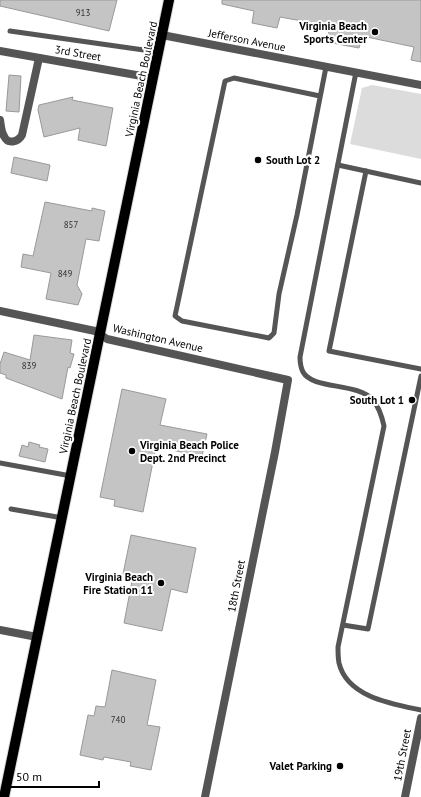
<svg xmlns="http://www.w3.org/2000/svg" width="421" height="797" viewBox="0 0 421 797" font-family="'PT Sans',sans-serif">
	<rect width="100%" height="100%" fill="#fff"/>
	<path fill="#dcdcdc" d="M372,85l49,9v65l-71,-15 12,-56z"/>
	<g fill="#c4c4c4" stroke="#999">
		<path d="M0,0h117l-8,31 -109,-25z"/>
		<path d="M222,0h199v62l-10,-2 3,-13 -52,-11 -3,12 -32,-6 3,-16 -50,-9 -3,11 -25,-5 2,-12 -32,-7z"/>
		<path d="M9,75l12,1 -2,36 -13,-1z"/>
		<path d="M73,97l-1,3 41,8 -7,38 -28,-6 2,-12 -36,9 -6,-27 1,-5z"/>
		<path d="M14,157l36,8 -3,16 -36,-8z"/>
		<path d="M45,202l47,9v-3l13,3 -6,30 -13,-2 -9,46 5,9 -4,11 -32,-6 5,-26 -30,-6 2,-13 10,2z"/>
		<path d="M34,335l38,5 -2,13 4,1 -4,14 -2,-1 -6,32 -56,-21v-3l-6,-2v-9l4,-12 26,8z"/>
		<path d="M122,389l44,10 -6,26 47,9 -5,22 -46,-9 -13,65 -29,-6 1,-6 -15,-3z"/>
		<path d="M29,442l11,3 -1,2 9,2 -3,13 -26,-6 3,-11 6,2z"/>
		<path d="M131,535l65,13 -9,45 -16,-4 -9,42 -38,-8 9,-47 -10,-2z"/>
		<path d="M112,670l44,10 -9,45 13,2 -9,43 -21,-4 1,-4 -27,-5 -1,3 -23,-5 8,-40 6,1 2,-10 9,1z"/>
	</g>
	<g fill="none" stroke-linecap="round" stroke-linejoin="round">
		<g stroke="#dbdbdb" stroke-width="12">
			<path id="primary" d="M4,797l165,-797"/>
		</g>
		<g stroke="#555" stroke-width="5">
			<path d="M10,31l148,21"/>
			<path d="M356,72l-56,285c0,5 1,11 3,15 10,18 54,10 70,28 6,7 9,17 11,26l-46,221c0,5 0,11 1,16 8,34 53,41 82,47"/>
			<path d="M320,96l-86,-18 -9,3 -50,235 7,5 87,17 5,-5 5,-39 18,-79 29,-148"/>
			<path d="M338,165l83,18"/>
			<path d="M366,171l-37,180 92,18"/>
			<path d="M0,463l71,13"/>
			<path d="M11,509l52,9"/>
			<path d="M343,625l25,4 53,-253"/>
		</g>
		<g stroke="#555" stroke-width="8">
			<path d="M162,35l259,50"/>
			<path d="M0,51l153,27"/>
			<path d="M0,120c1,5 1,12 4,16 4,9 14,6 18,-1l17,-77"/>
			<path d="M0,311l95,20 12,8 181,41 -13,72 -70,345"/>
			<path d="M0,630l37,7"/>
		</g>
		<path stroke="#555" stroke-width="8" d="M405,797l16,-79"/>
		<use href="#primary" stroke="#000" stroke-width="10"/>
	</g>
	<g fill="#000" stroke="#fff" stroke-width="1.5">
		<circle cx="375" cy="32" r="4"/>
		<circle cx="258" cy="160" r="4"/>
		<circle cx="412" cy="400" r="4"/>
		<circle cx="132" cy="451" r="4"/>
		<circle cx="161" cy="583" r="4"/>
		<circle cx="340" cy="766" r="4"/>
	</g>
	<g text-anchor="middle" stroke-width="4" stroke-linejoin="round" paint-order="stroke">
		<g font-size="9" fill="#313131">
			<text x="83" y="16">913</text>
			<text x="71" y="228">857</text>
			<text x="65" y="277">849</text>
			<text x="29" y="369">839</text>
			<text x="118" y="723">740</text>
		</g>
		<g font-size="11" font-weight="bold" fill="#000" stroke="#fff" text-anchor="end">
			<text x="367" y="30">Virginia Beach<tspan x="367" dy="13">Sports Center</tspan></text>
			<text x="266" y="164" text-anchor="start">South Lot 2</text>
			<text x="404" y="404">South Lot 1</text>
			<text x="140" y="449" text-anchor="start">Virginia Beach Police<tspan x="140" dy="13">Dept. 2nd Precinct</tspan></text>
			<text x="153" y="581">Virginia Beach<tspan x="153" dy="13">Fire Station 11</tspan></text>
			<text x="332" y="770">Valet Parking</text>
		</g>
		<g font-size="11" fill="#000" stroke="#fff">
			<text transform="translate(247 40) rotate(11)" y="4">Jefferson Avenue</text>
			<text transform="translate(78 53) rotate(10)" y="4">3rd Street</text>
			<text transform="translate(141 79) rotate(-78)" y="4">Virginia Beach Boulevard</text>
			<text transform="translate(158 338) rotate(13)" y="4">Washington Avenue</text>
			<text transform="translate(75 396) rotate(-78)" y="4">Virginia Beach Boulevard</text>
			<text transform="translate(236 586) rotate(-79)" y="4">18th Street</text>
			<text transform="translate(402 755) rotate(-79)" y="4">19th Street</text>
		</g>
	</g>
	<path d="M10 781v6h89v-6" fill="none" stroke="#000000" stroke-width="2"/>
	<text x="16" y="781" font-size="12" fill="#000000" stroke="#ffffff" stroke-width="3" paint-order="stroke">50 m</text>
</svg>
